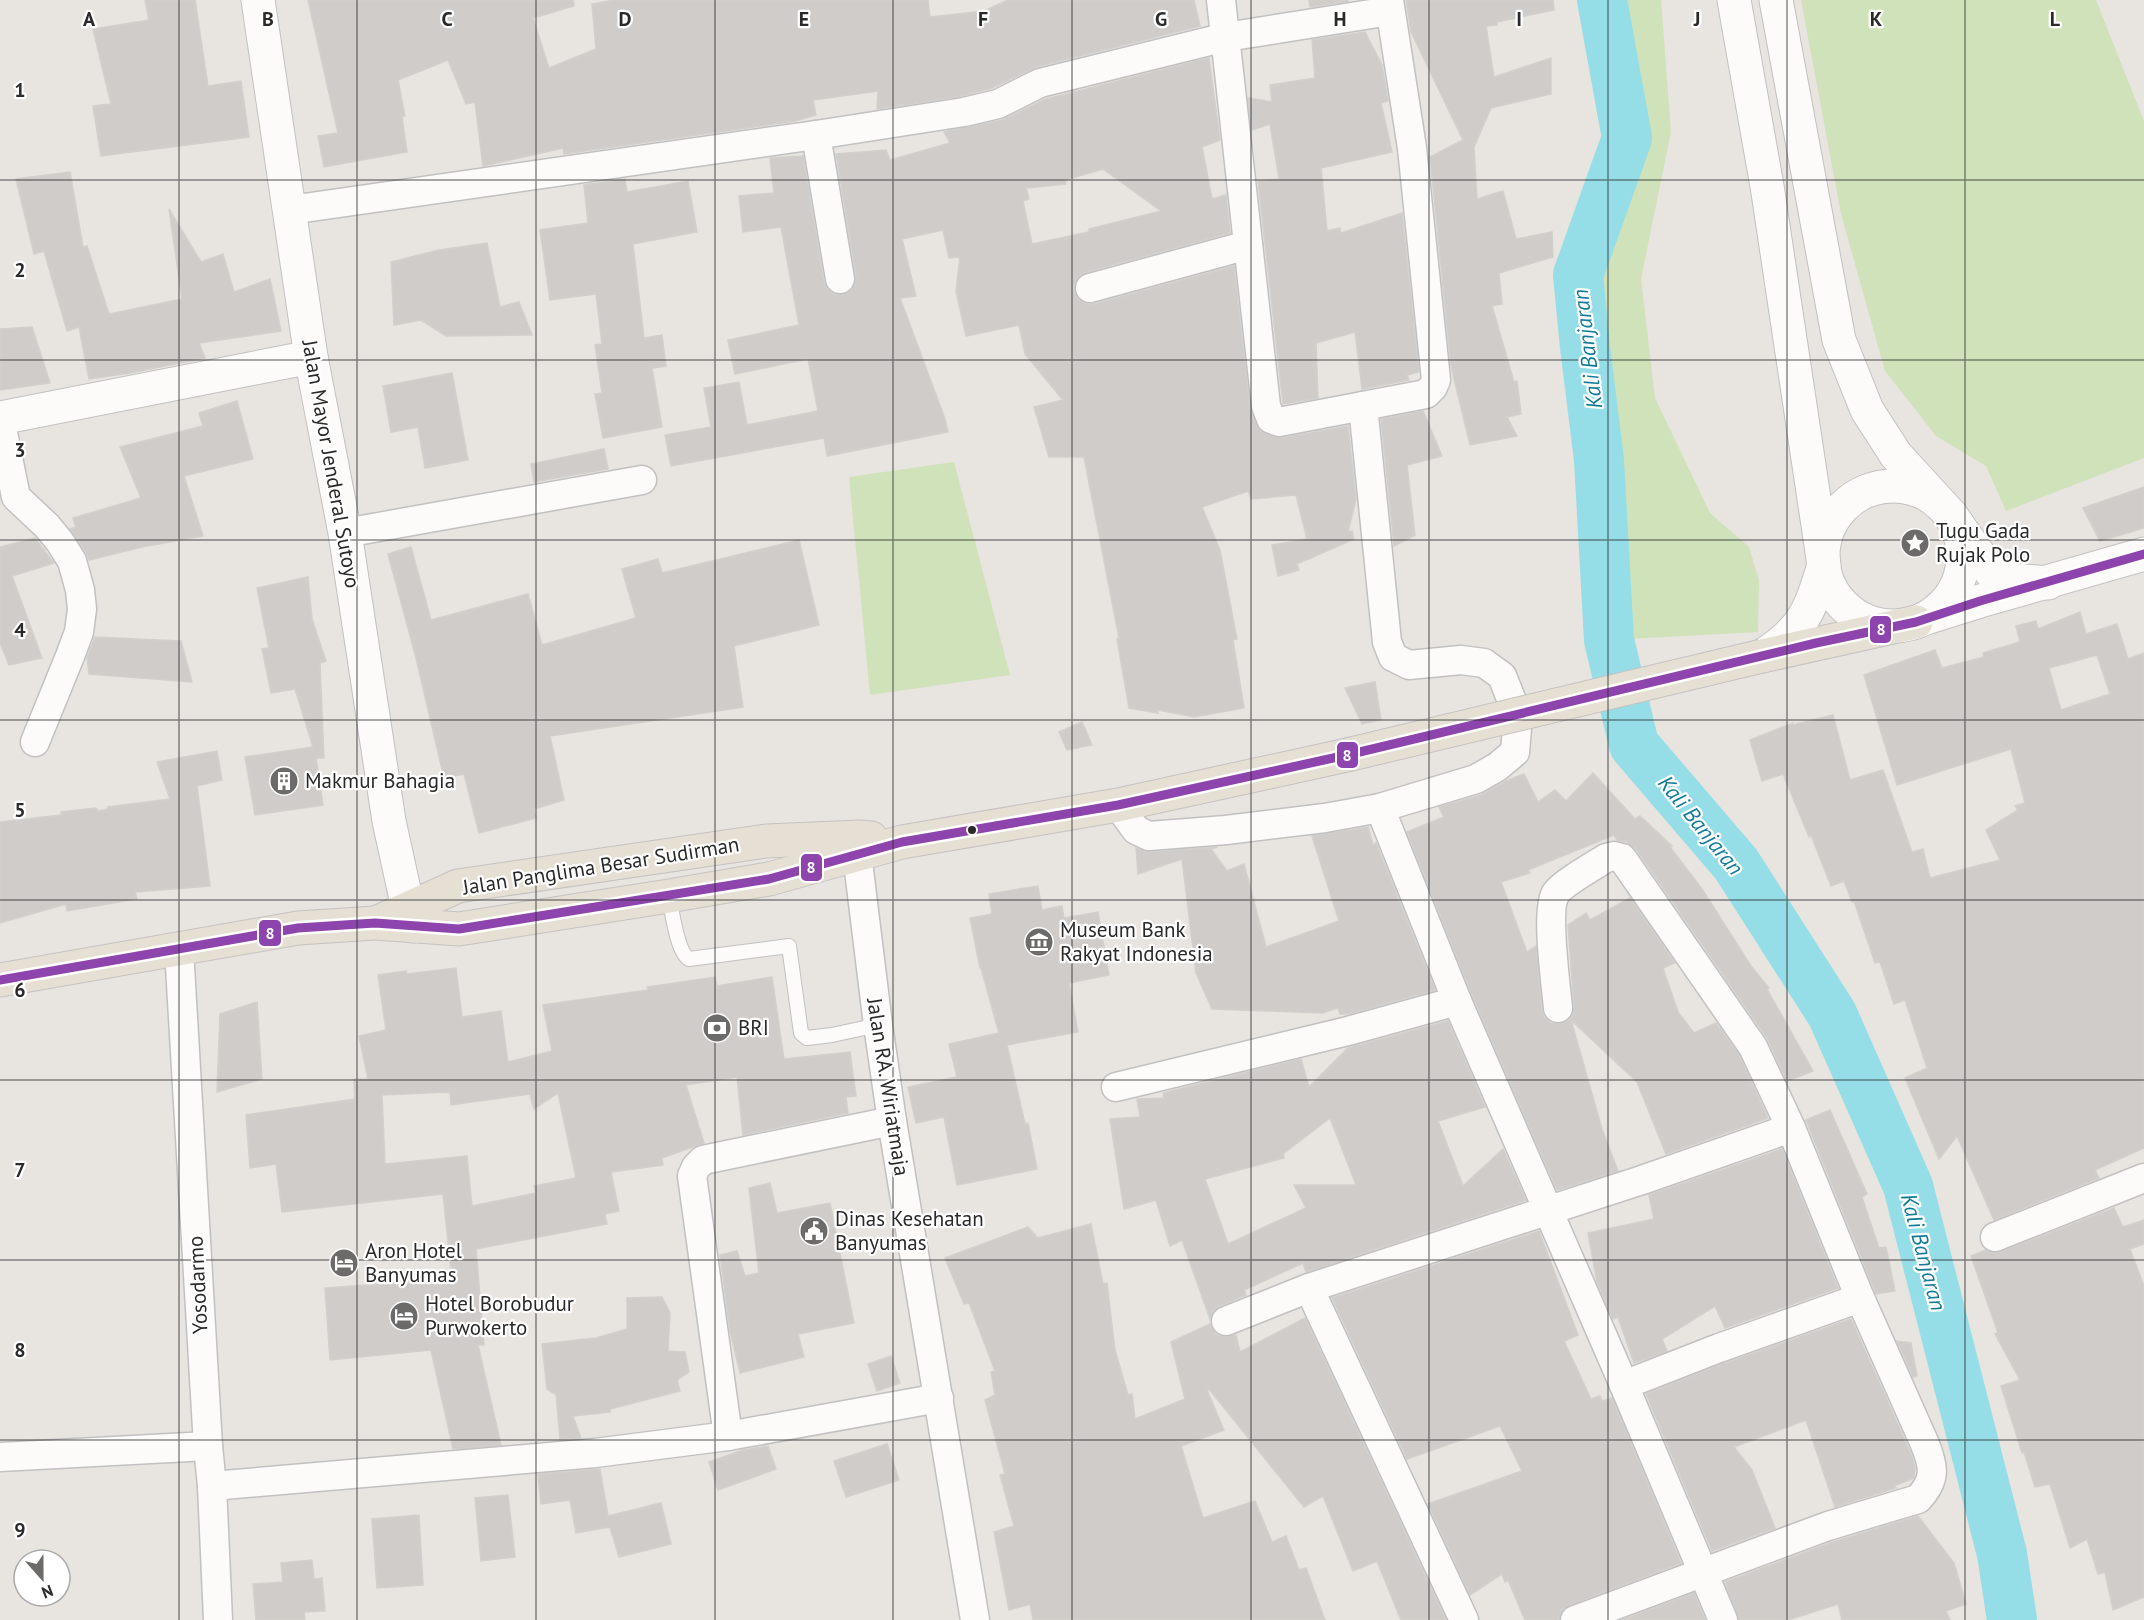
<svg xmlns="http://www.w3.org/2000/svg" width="2144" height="1620" viewBox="0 0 2144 1620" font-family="'PT Sans',sans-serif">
	<rect width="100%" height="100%" fill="#e8e4e0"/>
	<g fill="#d0e2ba">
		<path d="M1602,0h59l10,132 -30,147 14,119 55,115 39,34 10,33 -1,52 -149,8 -10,-180 -14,-113 -7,-72 49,-137z"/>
		<path d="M1801,0h295l48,121v337l-138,53 -20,-45 -50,-30 -51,-65 -44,-157z"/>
		<path d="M954,462l56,213 -140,20 -21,-218z"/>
	</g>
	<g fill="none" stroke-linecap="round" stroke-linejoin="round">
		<path stroke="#95dee8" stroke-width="50" d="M1602,0l25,138 -49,137 7,72 14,113 10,180 25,105 102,119 96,150 76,172 94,368 10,66"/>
	</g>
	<g fill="#cfccca" stroke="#d3d0cc" stroke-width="1.5" fill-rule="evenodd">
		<path d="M145,0h50l13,86 33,-5 8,56 -148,19 -8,-50 18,-2 -18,-75 56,-9z"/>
		<path d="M308,0h265l1,6 -41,12 16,50 47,-19 -4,-45 22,-4h314l2,17 54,-6 24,-11h186l6,26 -164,41 -44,21 -31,8 -84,13 1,-18 -65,9 3,15 -21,6 -231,33 -1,-6 -80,18 -8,-64 -9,2 -18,-44 -50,20 7,36 -3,1 5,35 -83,15 -6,-31 20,-3z"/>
		<path d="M1309,0h39v1l-38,6z"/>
		<path d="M1406,0h147l1,10 -57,12v3l-11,1 8,51 57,-19v36l-60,14 -17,39 3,52 26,-8 13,48 36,-7 1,25 -54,16 3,31 -10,2 22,76 3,-1 4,33 -14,3 10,19 -47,9 -19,-79 -21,-209 33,-17 -52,-108z"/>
		<path d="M1365,32l17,33 6,36 -7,2 11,49 -71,16 6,63 13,-3 1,5 61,-20 17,159 -12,3 2,5 -47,9 -7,-57 -39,11 2,55 -35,6 -25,-223 21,-2 -9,-55 -18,6 -4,-32 24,4 -2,-17 45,-7 -3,-38z"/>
		<path d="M1209,58l11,82 -18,7 10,52 14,-4 4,38 -144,39 -8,5 -4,7v8l5,8 7,4h8l140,-38 16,142 9,22 14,7 9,1 66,-12 8,73 -8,33 4,-1 2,8 -57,25 2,6 -21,6 -6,-31 35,-6 -11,-44 -45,4 -3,-8 -46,16 18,43 17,89 -4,1 11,68 -50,9 -36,-7v3l-29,-5 -12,-69 2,-1 -35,-181h-35l-15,-50 29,-7 -38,-46 -6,-29 -53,11 -10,-45 4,-34 -11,1 -6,-28 -41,9 14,57 -16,2 45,121 3,13 -121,24 -3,-18 -153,28 -6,-31 46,-8 -7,-39 35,-6 8,43 71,-14 -10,-52 -73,15 -7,-34 71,-15 -18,-98 -38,5 -4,-36 35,-3 -4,-35 33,-2 21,126 3,7 7,5 9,1 8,-4 4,-6 1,-9 -20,-122 50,-4 4,10 60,-17 -6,-11 58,-12 44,-21zM1103,169l58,42 -72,18v3l-57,12 -9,-43 6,-2 -3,-11 40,-4 -1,-4z"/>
		<path d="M70,172l13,75 4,-1 22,68 73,-15 -13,-90 32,53 22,-8 11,38 36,-13 11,52 -82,12 6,15 -75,15 -41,6 -10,-52 -12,4 -23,-80 -10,3 -18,-75z"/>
		<path d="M625,179l2,13 61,-11 9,51 -64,12 11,94 18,-3 4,31 -14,2 10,59 -59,11 -8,-44 7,-1 -7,-48 7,-1 -6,-50 -46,6 -10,-70 48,-7 -4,-38z"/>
		<path d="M487,243l13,64 19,-5 13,33 -86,1 -25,-16 -27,5 -3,-63 48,-12z"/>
		<path d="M32,327l18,56 -50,7v-61z"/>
		<path d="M452,373l16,87 -43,8 -7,-41 -27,5 -8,-46z"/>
		<path d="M237,401l16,58 -69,17 19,60 -61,11 -53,13 -3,-8 -16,-23 6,-2 -3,-9 68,-20 -21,-51 83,-21 -4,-13z"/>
		<path d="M1423,411l19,45 -35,9 8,70 -21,11 -13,-127z"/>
		<path d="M604,449l4,20 -74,13 -3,-18z"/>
		<path d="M2144,487v41l-44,13 -17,-33z"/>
		<path d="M35,538l19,25 -42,13 30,82 -33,7 -9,-22v-96z"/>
		<path d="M799,540l20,85 -85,21 9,61 -193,29 14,64 -30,9 2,9 -57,15 -15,-59 -20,4 -28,-120 -28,-104 23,-7 20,73 97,-26 14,51 94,-27 -14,-49 36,-10 4,14z"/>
		<path d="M308,577l4,42 14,42 -6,2 4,95h-8l7,47 -68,10 -10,-58 68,-10 -18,-58 -24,4 -9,-44 7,-1 -12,-60z"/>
		<path d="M2080,612l6,22 31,-10 11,35 16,-6v495l-49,22 4,8 -105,42 -37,-84 -18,23 -34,-81 22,-10 -22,-68 -11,4 -14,-42 -5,1 -21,-62 -2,1 -8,-21 -13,5 -20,-51 -2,2 -26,-63 -21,7 -12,-41 43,-17v2l40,-10 17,65 33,-10 29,82 11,-3 7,29 70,-18 -14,-30 32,-20 -3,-4 10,-3 -14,-54 -114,36 -33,-110 71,-25 7,18 42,-11 -1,-4 37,-11 -4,-16 20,-5 2,8zM2097,655l13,39 -49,16 -12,-42z"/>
		<path d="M95,637l86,4 11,41 -103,-8 -2,-17z"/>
		<path d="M1375,682l6,38 -19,4 -17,-36z"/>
		<path d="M1082,722l10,23 -25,5 -8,-18z"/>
		<path d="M217,751l5,29 -25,6 13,100 -75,6 2,7 -70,12 -1,-7 -66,19v-101l61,-7v-3l35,-4 2,3 10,-2v-2l62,-8 -13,-37z"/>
		<path d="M1593,773l42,46 5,-3 32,30 -2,1 32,42 49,77 18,22 -2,1 46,82 -26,10 -20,-43 -131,-189 -9,-7 -10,-2 -3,-5 -86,35 2,3 -29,9 26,70 9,-6 6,64 2,7 7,6 8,1 9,-3 5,-6 1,-8 -6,-82 18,-12 4,7 40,-22 45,65 -12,5 15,44 16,21 22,-10 23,32 29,63 -102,36 -29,-72 -66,-62 31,109 16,42 -61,19 -85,-195 -65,-163 37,-15 -5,-10 42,-12 25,-14 18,-7 14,28 17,-12 11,11z"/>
		<path d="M1368,827l5,18 3,-2 59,147 -87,24h-8l-2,-6 -16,5 -110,-4 -16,-36 -14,-114 -44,15 -2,-26 14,4 67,-5 -6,2 16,22 17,-7 22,83 73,-26 -27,-85z"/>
		<path d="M1038,886l4,24 20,-4 2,12 34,-6 11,63 -40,8 9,49 -71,13 18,79 3,-1 9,46 -80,16 -13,-68 -28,6 -8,-36 49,-10 -8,-33 50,-11 -18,-65h-1l-10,-50 22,-4 -3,-20z"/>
		<path d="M456,968l6,49 39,-6 7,51 44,-11 -9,-46 105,-15 -1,-3 68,-10 2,9 55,-9 12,82 66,-7 6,44 -10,1 2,16 -105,22 -6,-58 -51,8 18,58 -42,15 1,7 -52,7 8,39 -14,3 2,10 -131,25 8,96h-6l23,100 -48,4 -22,-99 -101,10 -5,-72 127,-9 -9,-85 -161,18 -6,-48 -26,4 -4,-53 109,-16 -1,-20h14l-9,-43 27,-6 -8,-55 28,-4 1,3zM450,1092l1,13 79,-11 4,15 24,-16 18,85 -42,8 2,7 -64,13 -5,-50 -82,8 -3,-69z"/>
		<path d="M257,1002l5,77 -45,13 3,-78z"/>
		<path d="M1448,1021l37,86 -47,14 25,65 40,-37 23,51 -220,72 -3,-9 -59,27 2,5 -27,11 -6,5 -3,8 -28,-79 -12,6 -14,-46 -32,9 -14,-90 30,-2 -3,-18 27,-1 -1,-5 138,-34 8,28 39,-39zM1330,1118l26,67h-62l12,23 -78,36 -23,-65 79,-21 -1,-4z"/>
		<path d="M1830,1110l37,84 -5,3 17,51 7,-1 9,44 -19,3 -70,-174z"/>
		<path d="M1782,1149l56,139 -113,40 -10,-22 -53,33 5,12 -33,12 -16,-46 -5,2 -16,-37 -9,-49 66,-14 -5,-24z"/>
		<path d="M770,1183l7,30 53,-10 24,120 -56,11 6,23 -64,16 -10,-42 -10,-76 17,-4 8,25 14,-3 -10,-85z"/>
		<path d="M2114,1208l9,19 21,-7v24l-14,5 14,37v311l-31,13 -8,-38 -7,2 -11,-35 -17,9 -20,-64 -15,3 -11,-35 -2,1 -21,-67 19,-6 -25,-46 3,-1 -27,-77 15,-6 7,3 8,-1z"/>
		<path d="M1091,1224l12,60 4,-1 8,67 13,45 4,-1 3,25 50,-20 -14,-57 39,-18 5,10 8,3 13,-2 4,17 65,-34 141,302h-45l-24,-59 -24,10 -30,-75 -19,11 -95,-118 -2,1 17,40 -43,16 22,72 52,-17 17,41 14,-6 13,34 7,-2 19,52h-292l-3,-16 -21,6 -15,-78 20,-6 -14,-51 5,-1 -20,-74 10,-5 -4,-23 4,-1 -26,-68 -5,1 -19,-46 83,-31 10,11z"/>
		<path d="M1539,1231l39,104 -14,6 27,58 9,-3 2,5 10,-3 69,165 -112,42 -7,5 -3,10h-34l-17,-40 -3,2 -3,-8 -32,21 -42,-91 94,-33 -22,-45 -93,33 -75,-161z"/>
		<path d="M662,1297l8,16 -2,38 17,1 4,20 -12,8 3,11 -70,18v3l-37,4 8,22 -21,1 -4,-44 -9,-6 -5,-45 54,-6 31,-9v-31z"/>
		<path d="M1851,1319l61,137 3,12 -1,10 -20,8 2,2 -61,19 -29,-87 -72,27 18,23 23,58 -63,23 -66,-157 79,-31z"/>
		<path d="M1897,1341l14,2 6,33 -4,1z"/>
		<path d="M891,1356l9,27 -23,8 -9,-27z"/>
		<path d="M887,1444l12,36 -53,17 -12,-36z"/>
		<path d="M768,1446l8,23 -58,21 -9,-28 34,-12z"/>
		<path d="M600,1469l8,47 53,-13 10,41 -52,13 -9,-30 -34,6 -6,-33 -29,4 -3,-30z"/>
		<path d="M508,1495l7,62 -34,4 -6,-63z"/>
		<path d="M419,1515l4,70 -46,3 -5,-69z"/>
		<path d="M1918,1516l36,47 12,41 -20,7 4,9h-108l-4,-16 -50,16h-49l-14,-38 108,-40z"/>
		<path d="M312,1560l2,19 8,-1 3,33 -21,1 1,8h-49l-3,-36 30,-2 -2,-19z"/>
		<path d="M1694,1593l11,27h-83z"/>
	</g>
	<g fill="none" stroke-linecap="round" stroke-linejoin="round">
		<g stroke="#c2c1c1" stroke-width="16">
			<path id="service" d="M669,896c3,15 8,56 20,63l100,-13 12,87 6,5 25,-3 46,-10"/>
		</g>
		<g stroke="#c2c1c1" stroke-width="31">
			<g id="minor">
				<path d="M1221,0l45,406 5,13 8,3 147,-28 7,-7 3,-7 -24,-232 -23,-148"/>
				<path d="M816,135l24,144"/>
				<path d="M290,210l526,-75 148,-23 34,-8 42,-21 186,-46 164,-26"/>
				<path d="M1090,288l158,-43"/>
				<path d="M0,418l16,79 31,29 13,16 12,19 8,29 2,19 -3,23 -9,24 -35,86"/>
				<path d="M345,533l297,-53"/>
				<path d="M1118,805l18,25 13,6 77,-6 99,-12 55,-10 96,-29 21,-12 18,-15 2,-24 -5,-27 -10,-25 -18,-13 -23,-3 -52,5 -16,-8 -6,-15 -24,-236"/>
				<path d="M1380,808l77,193 167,384 99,235"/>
				<path d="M859,837l-2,17 21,171 14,96 83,499"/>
				<path d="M179,949l29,497 4,40 6,134"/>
				<path d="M1558,1008c-2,-23 -13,-99 -2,-115 7,-10 39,-28 50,-35l8,-2 8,2 131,189 38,81 69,170 64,144c10,24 13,37 -6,57l-90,27 -253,94"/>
				<path d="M1116,1087l232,-56 109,-30"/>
				<path d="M1995,1237l149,-59"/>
				<path d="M1309,1288l155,332"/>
				<path d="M1226,1321l83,-33 333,-108 149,-52"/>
				<path d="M1624,1385l95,-37 141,-50"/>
				<path d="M728,1436l-36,-260 4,-9 7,-7 189,-39"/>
				<path d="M0,1457l208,-11"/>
				<path d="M212,1486l383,-33 133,-17 211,-38"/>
			</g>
		</g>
		<g stroke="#c2c1c1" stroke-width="35">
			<path id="tertiary" d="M0,418l311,-61"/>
		</g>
		<g stroke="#c2c1c1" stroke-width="35">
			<g id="secondary">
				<path d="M258,0l53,357 34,176 44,288 19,87 6,18"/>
				<path d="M1734,0l33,186 57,379c-14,45 -20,65 -62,91"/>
				<path d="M1776,0l63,340 28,70 29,45 55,60 40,57 23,8 34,3"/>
				<circle cx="1893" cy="556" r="70"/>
				<path d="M1929,617l51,-16 164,-47"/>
			</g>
		</g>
		<g stroke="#c4c3c1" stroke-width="35">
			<g id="primary">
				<path d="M1762,656l154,-34"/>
				<path d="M378,922l80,-36 308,-45 93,-4 12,1"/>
				<path d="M0,980l298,-52 77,-5 84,6 210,-33 100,-17 133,-37 216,-37 229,-50"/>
			</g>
		</g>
		<use href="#service" stroke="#fcfbfa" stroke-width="14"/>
		<use href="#minor" stroke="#fcfbfa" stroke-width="28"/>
		<use href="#tertiary" stroke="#fcfbfa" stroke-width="33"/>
		<use href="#secondary" stroke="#fcfbfa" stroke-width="33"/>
		<use href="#primary" stroke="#e5dfd4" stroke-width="33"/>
		<g stroke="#c4c3c1" stroke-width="35" stroke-linecap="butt">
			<path id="primary-bridge" d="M1347,755l415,-99"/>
		</g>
		<use href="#primary-bridge" stroke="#e5dfd4" stroke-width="33"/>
		<g stroke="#fff" stroke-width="14">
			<path id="bus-1" d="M0,980l298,-52 77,-5 84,6 310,-50 133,-37 216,-37 229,-50 469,-112 100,-21 64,-21 164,-47"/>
		</g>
		<use href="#bus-1" stroke="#8e44ad" stroke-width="9"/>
	</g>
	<path fill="none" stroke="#2a2a2a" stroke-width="1.5" stroke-opacity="0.55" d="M179,0v1620M357,0v1620M536,0v1620M715,0v1620M893,0v1620M1072,0v1620M1251,0v1620M1429,0v1620M1608,0v1620M1787,0v1620M1965,0v1620M0,180h2144M0,360h2144M0,540h2144M0,720h2144M0,900h2144M0,1080h2144M0,1260h2144M0,1440h2144"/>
	<defs>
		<g id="sight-disc" transform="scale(1.5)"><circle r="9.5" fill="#6c6b6a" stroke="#fff"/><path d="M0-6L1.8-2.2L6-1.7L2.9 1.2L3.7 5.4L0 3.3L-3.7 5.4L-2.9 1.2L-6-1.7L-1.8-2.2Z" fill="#fff"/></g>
		<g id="building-disc" transform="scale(1.5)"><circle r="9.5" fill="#6c6b6a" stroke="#fff"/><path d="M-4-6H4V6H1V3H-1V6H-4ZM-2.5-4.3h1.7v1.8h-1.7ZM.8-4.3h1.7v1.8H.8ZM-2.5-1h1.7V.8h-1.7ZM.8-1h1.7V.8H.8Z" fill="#fff"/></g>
		<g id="museum-disc" transform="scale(1.5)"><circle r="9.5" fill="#6c6b6a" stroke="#fff"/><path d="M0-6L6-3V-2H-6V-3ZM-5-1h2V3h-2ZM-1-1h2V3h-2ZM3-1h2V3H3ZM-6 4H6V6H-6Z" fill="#fff"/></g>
		<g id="bank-disc" transform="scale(1.5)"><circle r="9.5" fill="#6c6b6a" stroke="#fff"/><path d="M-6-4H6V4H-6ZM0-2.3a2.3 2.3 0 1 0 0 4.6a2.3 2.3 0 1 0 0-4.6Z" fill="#fff"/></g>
		<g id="civic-disc" transform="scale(1.5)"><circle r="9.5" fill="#6c6b6a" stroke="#fff"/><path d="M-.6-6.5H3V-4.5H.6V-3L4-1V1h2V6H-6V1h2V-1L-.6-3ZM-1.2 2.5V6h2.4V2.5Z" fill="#fff"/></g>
		<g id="hotel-disc" transform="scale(1.5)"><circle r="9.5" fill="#6c6b6a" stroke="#fff"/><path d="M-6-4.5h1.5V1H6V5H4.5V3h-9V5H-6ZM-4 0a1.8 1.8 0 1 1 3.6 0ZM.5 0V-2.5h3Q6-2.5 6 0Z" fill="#fff"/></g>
	</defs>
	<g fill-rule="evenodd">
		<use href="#sight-disc" x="1915" y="543"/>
		<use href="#building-disc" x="284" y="781"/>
		<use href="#museum-disc" x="1039" y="942"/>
		<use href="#bank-disc" x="717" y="1028"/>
		<use href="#civic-disc" x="814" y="1231"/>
		<use href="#hotel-disc" x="344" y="1263"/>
		<use href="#hotel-disc" x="404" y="1316"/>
	</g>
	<circle fill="#2a2a2a" stroke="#fff" stroke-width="2" cx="972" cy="830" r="5"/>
	<g text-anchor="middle" stroke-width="4.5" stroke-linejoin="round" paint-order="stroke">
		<g font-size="21" fill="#2a2a2a" stroke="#fff">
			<text transform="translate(331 464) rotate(80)" y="7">Jalan Mayor Jenderal Sutoyo</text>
			<text transform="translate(601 866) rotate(-9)" y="7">Jalan Panglima Besar Sudirman</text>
			<text transform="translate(888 1087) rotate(81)" y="7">Jalan RA. Wiriatmaja</text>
			<text transform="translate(198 1285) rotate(-93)" y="7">Yosodarmo</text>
		</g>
		<g font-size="21" fill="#2a2a2a" stroke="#fff" text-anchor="start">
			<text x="1936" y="538">Tugu Gada<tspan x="1936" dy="24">Rujak Polo</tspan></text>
			<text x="305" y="788">Makmur Bahagia</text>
			<text x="1060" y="937">Museum Bank<tspan x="1060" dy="24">Rakyat Indonesia</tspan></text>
			<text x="738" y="1035">BRI</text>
			<text x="835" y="1226">Dinas Kesehatan<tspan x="835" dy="24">Banyumas</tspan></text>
			<text x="365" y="1258">Aron Hotel<tspan x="365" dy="24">Banyumas</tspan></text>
			<text x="425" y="1311">Hotel Borobudur<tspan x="425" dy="24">Purwokerto</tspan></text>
		</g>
		<g font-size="22" font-style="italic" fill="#117b97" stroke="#fff">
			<text transform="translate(1587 349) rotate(-97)" y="8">Kali Banjaran</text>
			<text transform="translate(1701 825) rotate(51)" y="8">Kali Banjaran</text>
			<text transform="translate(1924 1252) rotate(75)" y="8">Kali Banjaran</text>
		</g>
	</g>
	<g font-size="20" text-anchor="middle" font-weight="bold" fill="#2a2a2a" stroke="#fff" stroke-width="4.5" stroke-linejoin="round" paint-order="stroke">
		<text x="89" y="26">A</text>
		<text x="268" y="26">B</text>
		<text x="447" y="26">C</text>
		<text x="625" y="26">D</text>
		<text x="804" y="26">E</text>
		<text x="983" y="26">F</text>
		<text x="1161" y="26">G</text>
		<text x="1340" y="26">H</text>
		<text x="1519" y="26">I</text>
		<text x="1697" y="26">J</text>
		<text x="1876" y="26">K</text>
		<text x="2055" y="26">L</text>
		<text x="20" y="97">1</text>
		<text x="20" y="277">2</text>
		<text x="20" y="457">3</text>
		<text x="20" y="637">4</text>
		<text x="20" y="817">5</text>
		<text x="20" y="997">6</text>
		<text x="20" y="1177">7</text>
		<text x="20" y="1357">8</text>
		<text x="20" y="1537">9</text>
	</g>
	<g stroke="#fff" stroke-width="2">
		<rect x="1869" y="615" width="23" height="29" rx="6" fill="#8e44ad"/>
		<rect x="1336" y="741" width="23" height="28" rx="6" fill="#8e44ad"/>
		<rect x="800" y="853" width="23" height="29" rx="6" fill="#8e44ad"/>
		<rect x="258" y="919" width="24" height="28" rx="6" fill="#8e44ad"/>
	</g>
	<g font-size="16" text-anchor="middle" font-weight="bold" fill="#fff">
		<text x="1881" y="635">8</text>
		<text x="1347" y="761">8</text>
		<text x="811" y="873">8</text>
		<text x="270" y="939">8</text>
	</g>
	<g transform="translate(42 1578) rotate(159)"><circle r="28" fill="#ffffff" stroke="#aaaaaa" stroke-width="1.5"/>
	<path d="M0-4.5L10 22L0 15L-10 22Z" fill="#6c6b6a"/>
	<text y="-9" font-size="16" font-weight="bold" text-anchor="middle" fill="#2a2a2a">N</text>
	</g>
</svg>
